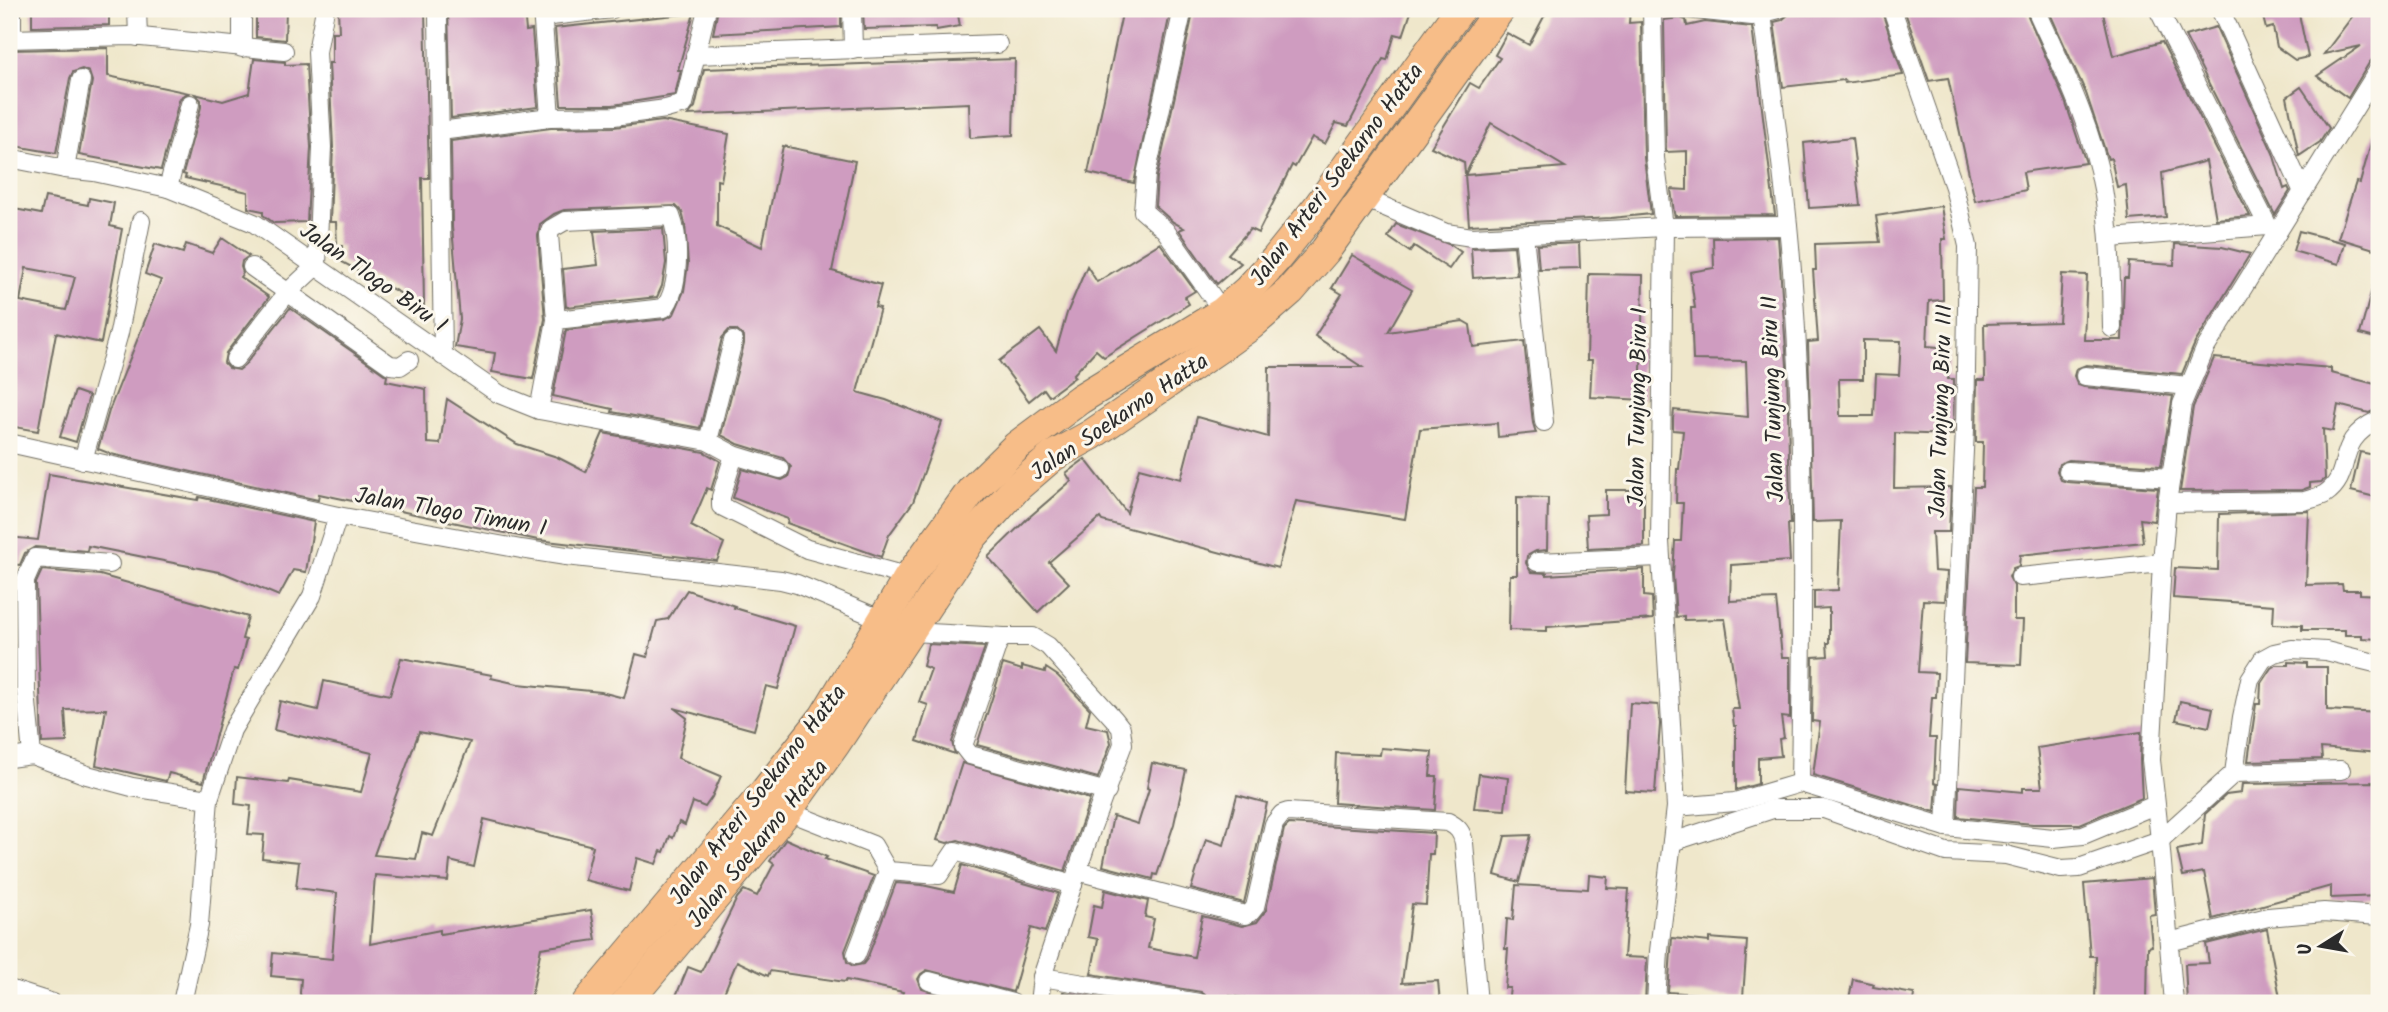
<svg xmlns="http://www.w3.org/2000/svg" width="2388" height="1012" viewBox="0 0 2388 1012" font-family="Kalam,sans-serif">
	<rect width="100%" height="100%" fill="#fbf7ec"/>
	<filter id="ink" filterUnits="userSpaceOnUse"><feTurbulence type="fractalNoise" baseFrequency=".0143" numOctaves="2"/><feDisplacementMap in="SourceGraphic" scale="14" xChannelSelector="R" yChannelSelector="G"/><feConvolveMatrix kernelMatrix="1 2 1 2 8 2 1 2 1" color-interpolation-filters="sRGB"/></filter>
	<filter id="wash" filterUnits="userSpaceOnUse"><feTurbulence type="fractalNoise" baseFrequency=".00686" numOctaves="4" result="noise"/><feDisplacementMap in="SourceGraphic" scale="28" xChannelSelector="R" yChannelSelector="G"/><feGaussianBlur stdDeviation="1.57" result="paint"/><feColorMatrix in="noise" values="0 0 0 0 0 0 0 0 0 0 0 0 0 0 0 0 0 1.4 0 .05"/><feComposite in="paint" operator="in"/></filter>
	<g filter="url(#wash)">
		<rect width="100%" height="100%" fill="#efe7cb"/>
		<g id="blocks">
			<g fill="#cf9cc0" fill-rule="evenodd">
				<path d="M32,9h77v16l-77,2z"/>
				<path d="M256,9h30l-1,31 -29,-3z"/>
				<path d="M338,9h87l4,169h-7l2,128 -82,-44v-16h-5l-1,-24h-6l3,-75 -4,-84h3v-31h7z"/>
				<path d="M448,9h76l2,22 6,-1 6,77 -87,11z"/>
				<path d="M718,9h123v18l-128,7z"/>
				<path d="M863,9h94l3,17 -24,4v-3l-72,2z"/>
				<path d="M1123,9h48l-37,174 -46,-10z"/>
				<path d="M1194,9h218l-9,27 -8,-2 -8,26 -4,-1 -35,67 -12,-3 -11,21 -13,-7 -17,30 -3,-2 -34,68 -8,-4 -22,25 13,9 -24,21 -38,-54 5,-2 -11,-6 -18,-16 2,-29z"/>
				<path d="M1548,9h82l-1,14 12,-1 3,136 7,56 -40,4 -142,7 -5,-63 -33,-15 39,-64 9,5 21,-30 -5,-3 12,-22 22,12zM1491,123l74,44 -100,8z"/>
				<path d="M1839,9h42l22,66 -58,8 -1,-3 -61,7 -9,-65 8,-2 7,-6z"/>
				<path d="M1904,9h121l40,92 21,62 -63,9 3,18 -51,11 -27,-123 -19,3z"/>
				<path d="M2048,9h54l11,47 49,-14 88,174 -34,3 -10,-58 -44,12 4,44 -37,3 -3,-35 -9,2 -6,-29 -3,1 -22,-66z"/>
				<path d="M2261,9h37l10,48 -13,3 -18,-13 -4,-20 -7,2z"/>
				<path d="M2358,9h21v43l-10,11 -21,35 -31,-22 44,-30 -37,8z"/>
				<path d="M694,13l-16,57h3l-6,25 -62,10h-52l-6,-77z"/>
				<path d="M1680,18l6,2 1,6 18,-4 47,5 23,188 -100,1 -1,-3 -3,-24 16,1v-39l-21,1 -2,-132z"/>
				<path d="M2216,27l57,126 11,36 4,-2 2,4 -15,24 -90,-179z"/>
				<path d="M108,48v28l81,17 -7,3 -3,5 -18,69 -82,-15 13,-74 -3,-9 -7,-3 -9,3 -3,6 -14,75 -47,-8v-95z"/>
				<path d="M254,59l31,3v3l21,-1 5,83 -4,75 -33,1 -11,-8v-4l-15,-3v-16l-63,-14 1,-3 -3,-1 18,-67v-7l-6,-6 28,7 26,-8z"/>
				<path d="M1015,59l-2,76 -43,3 -1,-35 -281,12 7,-8 9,-38z"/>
				<path d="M2301,87l28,41 -9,14 -21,14 -12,-59z"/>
				<path d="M663,121l66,13 -8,47 -4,-1v46l45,21 21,-101 72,15 -23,110 49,14 -6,22 5,1 -23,84 29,8 56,22 -29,80 -24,33 -8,22 -94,-34 1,-4 -55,-21 9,-29 40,11 6,-3 3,-10 -8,-9 -45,-14 -17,-9 23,-91v-7l-8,-7h-7l-7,8 -22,90 -88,-16 1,-3 -60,-13 13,-66 99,-11 9,-5 10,-23 4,-27 -3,-40 -3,-12 -6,-6 -112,4 -10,4 -14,10 -2,12 7,83 -12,60 -41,-7 3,-19 -40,-6 5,-28 -8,-92 -1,-86 100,-13 63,-1z"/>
				<path d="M2374,132l5,1v99l-5,17 -36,-11 18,-56 4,1z"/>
				<path d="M1852,138l8,67 -51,3 -5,-65z"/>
				<path d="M45,197l43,8 1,-7 25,5 -4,23 12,3 -21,114 -45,-10 -18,98 -29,-5v-218l32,6zM26,268l49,9 -9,33 -46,-9z"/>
				<path d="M1941,206l5,33h-4l1,61 -14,1 -2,45 23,2 -2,31h6l-1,56 -58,-2 -1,55 57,-1 -2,45h-17l2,39 13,1 -2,29 -22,-1 -5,72 19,1 -1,24h-4l-3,41h7l-2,45 3,1 -2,28 -122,-37 7,-53 -8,-1 1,-64 15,-1 -1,-13h2v-35l-15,1v-18l24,-1 3,-69 -28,1 -5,-180 10,-1 -5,-71h3l-1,-26 65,-2 -4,-26zM1863,340l38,1 -2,34 -23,-1 -2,42h-34l-1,-37h24z"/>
				<path d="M1396,224l55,21 10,7 -12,17 -35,-23 -4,6 -22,-15z"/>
				<path d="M663,228l3,35 -4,23 -5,11 -91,10 -3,-38 35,-4 -4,-34z"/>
				<path d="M2299,231l46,12 -6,21 -46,-13z"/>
				<path d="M1778,237l9,128 3,139 1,20h-3l2,37 -59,4 -1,36 46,-2 6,58h8v61l-9,-1 3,21 -5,1 2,17 -23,2v26l-22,6v-64h-2l-2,-17h7l-14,-90 -41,1v-4l-8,1 -3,-42 2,-34h6l2,-38h-7l1,-34h2l4,-38 -10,-1v-11l1,-9 74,7 -2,-56 -53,-1 -2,-52h4l-5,-36 24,-4 -1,-30z"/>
				<path d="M222,238l27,18 -7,5 -1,6 2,6 -3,4 29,20 -43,56 -2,10 5,5 10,2 5,-4 46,-58 97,68 -1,5 40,8 1,54 13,1 7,-45 70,45 40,13 29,15 17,-39 101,19 16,9 -9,29 -4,-2 -16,38 33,17 -7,18 -179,-21 -219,-46 -1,6 -207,-46 -13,-5 11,-38 52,-131 -16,-6 10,-30 28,9 3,-9 26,9z"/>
				<path d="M1160,243l35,48 -10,6 4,7 -85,53 -8,-7 -23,25 2,2 -26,19 -5,-7 -15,12 -30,-40 41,-31 16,21 11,-38 20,-47 10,16z"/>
				<path d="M1579,243l1,25 -41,1 -2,-24z"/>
				<path d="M2175,244l47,3 28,7 -55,89 -13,31 -96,-9 -10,4 -2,7 4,9 6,2 89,9 -12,70 -92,-6 -10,4 -2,7 4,9 6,2 91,6 -4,33 -14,-2 3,23 -123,13 -1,11 -6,2 -4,9 5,9v34h9l-2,45 -56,-2 9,-176h8l1,-45h-7l1,-62h8l-1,-56 75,-2 3,-48 25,1 -3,65h38l2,-62h4l1,-16 45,3z"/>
				<path d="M1514,246l3,29 -44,3 -2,-30z"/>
				<path d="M1352,255l60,35 -24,42 75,-11 7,4 3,22 51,-6 9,82 3,10 -38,4 -1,-14 -77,6 -15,90 -109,-18 -18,67 -176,-47 -2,-3 -51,44 20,21 -31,29 -50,-55 39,-38 44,-38 -5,-8 19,-14 42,54 12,-45 42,11 16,-62 71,20 1,-70h93l-47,-31 27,-42 -10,-6z"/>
				<path d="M1589,274l54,1 -2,97 4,1 -2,27 -53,-3 2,-37h-5z"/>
				<path d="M2373,285h6v54l-19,-5z"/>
				<path d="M2214,358l117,10v5l48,12 -2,24 -8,4 -31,-8 -5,26 -10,-2 2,50 -4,3 -11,1v4l-8,3 -122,1 13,-84z"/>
				<path d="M75,391l14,5 -13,46 -16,-5z"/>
				<path d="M2360,452l19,4v42l-28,-7z"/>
				<path d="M49,474l149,26 1,-3 115,25 -8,50 -13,-2 -14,26 -55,-23 -136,-27 -1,5 -52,-4 -10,6 -5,12 -11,-1v-27l29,3z"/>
				<path d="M1606,490h38v56l-56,3 -2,-34 20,-1z"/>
				<path d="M1517,497l31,1 -1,52 -11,1 -9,5 -1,7 5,9 16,1v2l97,-6v27l8,1 1,22 -106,8v4l-38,-1 1,-55h7z"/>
				<path d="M2309,511l-3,74 36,-1 1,6h17v4l19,1v44l-17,-1v-3h-17v-5h-43v-5l-29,-1 1,-19 -101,-7 2,-30 43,2 1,-56z"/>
				<path d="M42,570l58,5 148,42 -6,22 4,1 -8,30 -4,-1 -31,113 -34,-9 -3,8 -70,-16 10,-56 -41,1 2,32 -25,1 -6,-160z"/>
				<path d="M687,590l48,16 -1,2 61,18 -17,63 -12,-3 -12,44 -80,-22 13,10 -9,40 43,18 -9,21 -7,10 -12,-5 -8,23 -6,-3 -6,16 -3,-2 -6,16 -3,-1 -5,13 -19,-6 -8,33 -44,-11 8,-34 -109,-27 -10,48 -24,-6 -2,20 -73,-6 -5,69 70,-14v4l151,-24 5,30 -55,8 -11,55h-228l-2,-10 1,-14 -30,-3 2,-23 59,6 5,-66 -41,-5 3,-26 -37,-4 2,-23 -16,-1 3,-28 -16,-2 2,-27 51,6 1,-3 72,12 11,-39 -98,-23 6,-29 38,9 6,-29 66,14 11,-37 91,17 -1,3 27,6 83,8 23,6 12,-44 11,3 10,-36 11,-2zM419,732l51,10 -37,94 -11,-3 -6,26 -42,-4z"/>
				<path d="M928,644l57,3 -33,95 3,12 -38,-13 11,-36 -9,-3 12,-33 -8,-3z"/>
				<path d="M2289,662l18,1v4h20v43l52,3v40l-58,-5 1,11 -74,2 8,-57h4l1,-21 10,-15 5,-3h13z"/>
				<path d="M1003,664l19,6v-4l23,6 1,-4 12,8 32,33 -4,16 22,5 3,13 -13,35 -121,-33z"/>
				<path d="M2180,701l33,7 -4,19 -33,-7z"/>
				<path d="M1630,703l28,2 2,19 -5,69 -30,-2z"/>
				<path d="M2141,732l-1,28 2,38 -62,26h-47l-75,-7 1,-31 64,6v-4h19l-5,-40z"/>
				<path d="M1381,748l51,4 -2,24h7l-2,34 -101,-7 2,-50 44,2z"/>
				<path d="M962,763l128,36 -25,72 -107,-31 -11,3 -10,-3z"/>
				<path d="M1152,763l34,7 -12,54 -17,51 -3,-1 -1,5 -50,-13 10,-50 25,8 11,-35 -2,-1z"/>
				<path d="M1479,774l29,4 -3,32 -31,-2z"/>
				<path d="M2379,782v114l-48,2v-12l-118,33 -9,-47 -21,4 -6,-26 25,-5 3,-31 21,-19 15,-2 1,-9z"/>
				<path d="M1237,795l30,8 -23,100 -53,-14 15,-50 18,6z"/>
				<path d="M1289,824l145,9 -1,21h-4l-3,51 -14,-1 -10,79 36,-2 2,22h-160l-50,-7 -1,6 -20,-4 -8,-6 -110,-18 7,-35 -10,-2 6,-32 8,2 3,-17 43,11 -3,16 9,2 -6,29 46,9 8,-41 40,10 15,-4 9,-12 18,-81z"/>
				<path d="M1531,835l-12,47 -24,-7 10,-39z"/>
				<path d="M786,839l41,18 -2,2 49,17 -29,75 2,11 6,4 10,-2 4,-5 29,-76 26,2 32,7 8,-27 96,28 -13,39 -14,-4 -18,64 -86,-22 -6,4 -3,5 4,10 47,14h-69l3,-11 -57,-12 -1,2 -75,-11 -2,5 -31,-15 -17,42h-47l15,-36 13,5 36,-74 7,-8 13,6 17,-32 -4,-3z"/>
				<path d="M1589,875l19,2 -1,11 22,1 -5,68 23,1 -2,45h-137l2,-15h-5l3,-39h-3l2,-30 6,1 3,-35 72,4z"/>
				<path d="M2152,878l3,36 -6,1 3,31 -4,1 -1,56h-52l1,-47h-6l-6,-72z"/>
				<path d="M2267,929l14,74h-94l-2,-39 24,-1 -3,-19z"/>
				<path d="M1672,938l37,4v-4l38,3 -4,56 -75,-5z"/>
				<path d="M1853,979l21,5 -1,3 41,7 -1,9h-65z"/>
				<path d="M1063,992l68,11h-71z"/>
			</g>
		</g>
	</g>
	<g filter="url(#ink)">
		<use href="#blocks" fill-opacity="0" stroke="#706d63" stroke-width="2"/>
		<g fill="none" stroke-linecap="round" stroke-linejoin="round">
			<g stroke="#706d63" stroke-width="20">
				<g id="street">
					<path d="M12,9v30"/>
					<path d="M137,9l1,28"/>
					<path d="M436,9l2,5 5,342"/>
					<path d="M542,9l8,108"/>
					<path d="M852,9l1,41"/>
					<path d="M1183,9l-37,166 -3,36 22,19 58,82"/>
					<path d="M1652,9l3,149 9,69 -4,314 16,266 -17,144 -3,52"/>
					<path d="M1686,9l66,7 27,-7"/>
					<path d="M1892,9l62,178 14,59 -3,184 -19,397"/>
					<path d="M2036,9c26,58 56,117 67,180 8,46 8,93 9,139"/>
					<path d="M2158,9l110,217 9,7"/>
					<path d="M2220,9l83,183"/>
					<path d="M1762,14c9,70 19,141 26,211 18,185 15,372 12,558"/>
					<path d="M542,17l70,-8"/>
					<path d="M9,39l122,-3 153,15"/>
					<path d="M242,48v-39"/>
					<path d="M695,55l303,-11"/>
					<path d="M440,131l110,-14 64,-1 52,-7 18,-5 23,-95"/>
					<path d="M9,158l56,11 29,3 74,16 86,35 245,171 40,16 169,31 26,14 -13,42v9l86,43 102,28"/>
					<path d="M65,169l16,-89"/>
					<path d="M168,188l22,-84"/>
					<path d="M1364,198l82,35 26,4 192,-10 124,-1"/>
					<path d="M1524,235l20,187"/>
					<path d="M2110,238l158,-12"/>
					<path d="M252,267l138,98 10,1 9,-6"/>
					<path d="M235,359l52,-66 30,-28 5,-118 -5,-95 8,-43"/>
					<path d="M2085,376l104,10"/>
					<path d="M539,410l17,-90 -7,-85 2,-6 14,-8 106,-5c9,23 9,73 -7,92l-108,12"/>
					<path d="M708,441l25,-100"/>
					<path d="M9,443l329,73 183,33 45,7 215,24 16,4 114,48 93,5"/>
					<path d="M734,455l46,14"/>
					<path d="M83,460l36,-127 22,-112"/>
					<path d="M2068,471l103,7"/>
					<path d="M2167,503l137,-2c6,-2 16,-4 21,-7 31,-21 6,-53 54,-74"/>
					<path d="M1537,562l123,-5"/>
					<path d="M2020,577l142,-14"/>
					<path d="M32,755l-6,-63 -1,-111 10,-23 75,6"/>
					<path d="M9,758l23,-3 55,20 45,12 77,12"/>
					<path d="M2234,773l107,-3"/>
					<path d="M1676,807l59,-5 65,-19 146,44 107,11 30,-3 72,-30"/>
					<path d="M787,811l86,34 15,26 51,4 16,-24 118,34"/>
					<path d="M1672,842l101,-33h51l122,43 60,3 55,14 18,-1 81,-28 74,-67 8,-56 8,-38 13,-20 11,-6 18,-4 34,2 53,13"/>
					<path d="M1077,871l168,44 6,-3 4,-5 19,-83 8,-10 6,-2 160,10c10,5 14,10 16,21l14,160"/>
					<path d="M2169,942l99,-25 56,-5 55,4"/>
					<path d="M856,955l32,-84"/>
					<path d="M1042,977l157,26"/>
					<path d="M929,981l83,22"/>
					<path d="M9,989l44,14"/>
					<path d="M182,1003l17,-78 10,-126 23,-69 80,-134 26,-80"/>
					<path d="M1039,1003l3,-26 50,-150 31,-83 -2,-16 -7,-9 -66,-73 -15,-9h-29l-6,6 -35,103 7,9 137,37"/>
					<path d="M2174,1003l-14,-163 -9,-80 11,-197 5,-60 15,-99 23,-55 174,-280"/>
				</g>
			</g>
			<g stroke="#706d63" stroke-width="32">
				<g id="primary">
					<path d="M587,1003l177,-210 60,-76 85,-140 63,-87 45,-44 63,-47 143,-87 25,-22 28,-31 41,-51 143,-199"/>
					<path d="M626,1003l161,-192 48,-67 138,-208 44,-49 36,-31 38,-21 129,-88 31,-22 39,-34 35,-40 175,-242"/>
				</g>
			</g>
			<use href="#street" stroke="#fff" stroke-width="18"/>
			<use href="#primary" stroke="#f7bd88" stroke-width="30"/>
		</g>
	</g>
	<g text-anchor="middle" stroke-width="6" stroke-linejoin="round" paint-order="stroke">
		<g font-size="23" fill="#2b2b2b" stroke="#fbf7ec">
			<text transform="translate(1336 174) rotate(-53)" y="8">Jalan Arteri Soekarno Hatta</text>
			<text transform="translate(374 277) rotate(35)" y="8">Jalan Tlogo Biru I</text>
			<text transform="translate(1772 399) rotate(-92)" y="8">Jalan Tunjung Biru II</text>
			<text transform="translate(1637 407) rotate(-89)" y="8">Jalan Tunjung Biru I</text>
			<text transform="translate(1940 411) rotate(-88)" y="8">Jalan Tunjung Biru III</text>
			<text transform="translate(1119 416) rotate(-34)" y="8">Jalan Soekarno Hatta</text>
			<text transform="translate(451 511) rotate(10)" y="8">Jalan Tlogo Timun I</text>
			<text transform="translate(757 794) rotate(-52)" y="8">Jalan Arteri Soekarno Hatta</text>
			<text transform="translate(757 843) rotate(-51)" y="8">Jalan Soekarno Hatta</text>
		</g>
	</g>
	<rect width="2388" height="1012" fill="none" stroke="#fbf7ec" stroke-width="35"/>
	<g transform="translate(2321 946) rotate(259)" stroke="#fbf7ec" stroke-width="5" paint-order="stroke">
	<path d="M0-5L12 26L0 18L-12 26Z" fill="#2b2b2b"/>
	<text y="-10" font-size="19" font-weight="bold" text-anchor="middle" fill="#2b2b2b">U</text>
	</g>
</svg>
